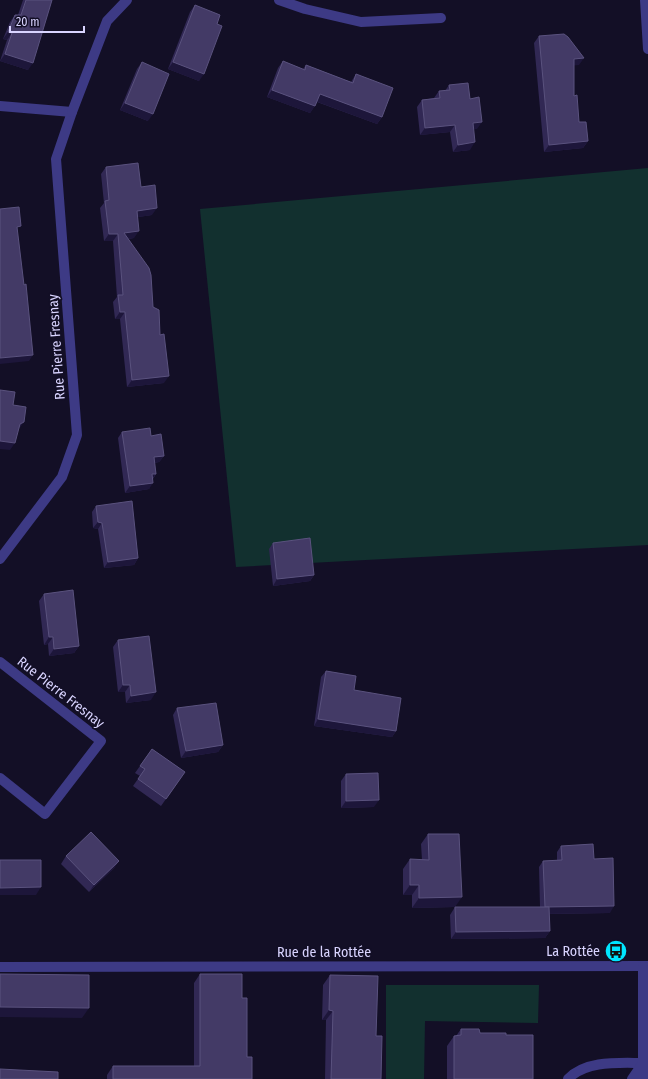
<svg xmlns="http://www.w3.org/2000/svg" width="648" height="1079" viewBox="0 0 648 1079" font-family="'Fira Sans Condensed',sans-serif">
	<rect width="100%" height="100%" fill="#130f26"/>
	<g fill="#12302f">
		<path d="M648,168v377l-412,22 -36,-358z"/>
		<path d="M386,985h153l-1,38 -113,-2 -1,58h-38z"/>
	</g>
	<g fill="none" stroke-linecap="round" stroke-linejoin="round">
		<g stroke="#3d3a85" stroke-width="10">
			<path d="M568,1079c18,-19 51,-16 75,-16"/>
			<path d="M632,1079l11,-16"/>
		</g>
		<g stroke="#3d3a85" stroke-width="10">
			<path d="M279,0l26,9 56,13 80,-4"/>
			<path d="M645,0l3,49"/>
			<path d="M0,106l72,6 -16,47 21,276 -15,42 -62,82"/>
			<path d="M72,112l35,-91 20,-21"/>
			<path d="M0,662l101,79 -56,73 -45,-36"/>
			<path d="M0,967l648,-1"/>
			<path d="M643,1079v-113"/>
		</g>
	</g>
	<g fill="#312854">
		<path d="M23,0h29l-24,70 -28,-9 7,-21 -4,-1 7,-17 5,-7h3z"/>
		<path d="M195,5l22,19 -18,57 -31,-12 22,-57z"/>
		<path d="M539,36l40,29h-5v31l5,26 9,19 -5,7 -39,4 -10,-109z"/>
		<path d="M283,61l20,8 3,-4 45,17 5,-8 26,43 -5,7 -60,-22 -7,11 -43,-16 11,-29z"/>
		<path d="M142,62l6,59 -28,-11 17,-41z"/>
		<path d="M449,85l21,14 7,30h-4l-3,21 -17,2 -3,-20 -30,3 -3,-28 5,-7 12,-2 5,-7h6z"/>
		<path d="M106,167l35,20 11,28 -14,2 -4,21 -6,1 25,68 7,28 4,48 -37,4 -7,-68h-5l-2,-17 4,-5 -4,-56h-9l-4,-33 4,-5 -3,-29z"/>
		<path d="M122,432l29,4 13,20 -5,6 -5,1 2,11 -3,5 -4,10 -24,4 -7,-55z"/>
		<path d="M96,506l42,52 -4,7 -30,3 -6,-39 -5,-1 -1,-16z"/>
		<path d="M273,543l41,32 -4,6 -37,5 -4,-37z"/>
		<path d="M44,594l35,52 -5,7 -25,3 -1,-12 -4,1 -5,-44z"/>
		<path d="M118,640l33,60 -25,3 -1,-11h-7l-5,-45z"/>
		<path d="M326,671l70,60 -4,6 -78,-11 7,-49z"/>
		<path d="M177,708l46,37 -5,7 -37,6 -8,-43z"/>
		<path d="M152,749l33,23 -24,34 -28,-20 7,-10 -5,-3z"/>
		<path d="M346,774l28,33 -33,1v-27z"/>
		<path d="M428,834l27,73 -43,1v-13h-9v-26l7,-10 12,1 -1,-16z"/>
		<path d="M561,846l33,13 16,54 -61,1 1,17 -5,7 -94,1 -1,-24 5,-8h85l-1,-40 4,-6 14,-1v-8z"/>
		<path d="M66,856l53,5 -5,7 -25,24 -28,-28z"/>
		<path d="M200,974l42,24 5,59 5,22h-145v-4l6,-9h81v-83z"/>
		<path d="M330,975l46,61 5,43h-56l1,-59h-4l1,-35z"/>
		<path d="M461,1029l19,4 26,2 27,44h-86v-33l7,-10h2z"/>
	</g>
	<g fill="#1d163a">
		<path d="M8,32l4,1 -5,7 -4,-1z"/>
		<path d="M5,54l28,9 -5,7 -28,-9z"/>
		<path d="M584,58l-5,7 -10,1 5,-7z"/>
		<path d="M173,62l31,12 -5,7 -31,-12z"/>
		<path d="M272,90l43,16 -5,7 -43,-16z"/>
		<path d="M320,94l62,23 -5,7 -62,-23z"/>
		<path d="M125,103l28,11 -5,7 -28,-11z"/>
		<path d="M482,122l-5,7 -9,1 5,-7z"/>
		<path d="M455,125l-5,7 -30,3 5,-7z"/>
		<path d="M588,141l-5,7 -39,4 5,-7z"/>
		<path d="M475,142l-5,8 -17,2 5,-7z"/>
		<path d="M157,208l-5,7 -20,3 5,-7z"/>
		<path d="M139,231l-5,7 -15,2 5,-7z"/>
		<path d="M109,234h9l-5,7h-9z"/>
		<path d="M120,312h5l-5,7h-5z"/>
		<path d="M33,355l-4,6 -29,3v-6z"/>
		<path d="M169,376l-5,7 -37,4 5,-7z"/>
		<path d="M24,422l-5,7 -4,2 5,-7z"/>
		<path d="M0,441l15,2 -5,7 -10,-1z"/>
		<path d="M164,456l-5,6 -10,2 5,-7z"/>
		<path d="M152,474h4l-5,6z"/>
		<path d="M153,483l-4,6 -24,4 5,-7z"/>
		<path d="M98,522l4,1 -4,6 -5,-1z"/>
		<path d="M138,558l-4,7 -30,3 4,-6z"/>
		<path d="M314,575l-4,6 -37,5 4,-7z"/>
		<path d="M49,637h4l-5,7 -4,1z"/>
		<path d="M79,646l-5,7 -25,3 5,-7z"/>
		<path d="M123,685h7l-5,7h-7z"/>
		<path d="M156,692l-5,8 -25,3 5,-7z"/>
		<path d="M318,719l78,12 -4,6 -78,-11z"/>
		<path d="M223,745l-5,7 -37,6 5,-7z"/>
		<path d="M379,800l-5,7 -33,1 5,-7z"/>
		<path d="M119,861l-5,7 -25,24 5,-7z"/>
		<path d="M410,885h9l-7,10h-9z"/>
		<path d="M41,887l-5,8h-36v-7z"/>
		<path d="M462,897l-7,10 -43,1 7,-10z"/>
		<path d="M614,906l-4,7 -70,1 5,-7z"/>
		<path d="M550,931l-5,7 -94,1 5,-7z"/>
		<path d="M0,1007l89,1 -7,10 -82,-1z"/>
		<path d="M329,1010l4,1 -7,9h-4z"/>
	</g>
	<g fill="#433a66" stroke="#5a527e">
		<path d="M26,0h26l-19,63 -28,-9 7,-21 -4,-1 7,-17h6z"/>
		<path d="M195,5l25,10 -3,9 5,2 -18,48 -31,-12z"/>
		<path d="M564,34l4,3 16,21 -10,1v37l3,-1 2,27h7l2,19 -39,4 -10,-109z"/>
		<path d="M283,61l22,9 1,-5 47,18 3,-9 37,14 -11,29 -62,-23 -5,12 -43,-16z"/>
		<path d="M142,62l27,12 -16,40 -28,-11z"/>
		<path d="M468,83l2,16 9,-2 3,25 -9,1 2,19 -17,3 -3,-20 -30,3 -3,-28 18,-2 -1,-7 11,-1 -1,-5z"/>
		<path d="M138,163l3,24 14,-2 2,23 -20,3 2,20 -15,2 25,35 2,7 2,32 6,3 1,25 4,-1 5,42 -37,4 -7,-68h-5l-2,-17h5l-5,-61h-9l-4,-33 4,-1 -3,-33z"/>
		<path d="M19,207l2,19 -4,1 7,58 2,-1 7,71 -33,3v-149z"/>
		<path d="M0,390l15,2 -2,13 13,2 -2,15 -4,2 -5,19 -15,-2z"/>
		<path d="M150,428l1,8 10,-2 3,22 -10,1 2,17h-4l1,9 -23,3 -8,-54z"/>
		<path d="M132,501l6,57 -30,4 -6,-39 -4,-1 -2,-16z"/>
		<path d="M310,538l4,37 -37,4 -4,-36z"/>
		<path d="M73,590l6,56 -25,3 -1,-12h-4l-5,-43z"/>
		<path d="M149,636l7,56 -25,4 -1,-11h-7l-5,-45z"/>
		<path d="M326,671l30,5 -2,14 47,8 -5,33 -78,-12z"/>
		<path d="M216,703l7,42 -37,6 -9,-43z"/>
		<path d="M152,749l33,23 -19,27 -28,-20 7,-10 -5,-3z"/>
		<path d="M378,773l1,27 -33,1v-27z"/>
		<path d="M91,832l28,29 -25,24 -28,-29z"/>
		<path d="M428,834h31l3,63 -43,1v-13h-9v-26l19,1z"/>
		<path d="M593,844l1,15 19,-1 1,48 -69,1 -2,-46 19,-1 -1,-14z"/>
		<path d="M0,860h41v27l-41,1z"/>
		<path d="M455,907h94l1,24 -94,1z"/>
		<path d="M0,974l89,1v33l-89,-1z"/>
		<path d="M200,974h42v24h5v59h5v22h-139v-13h87z"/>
		<path d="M330,975l48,1 -2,60h6l-1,43h-50l2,-68 -4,-1z"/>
		<path d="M461,1029h18l1,4h26v2h27v44h-79v-43l7,-1z"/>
		<path d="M0,1069l58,3v7h-58z"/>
	</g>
	<defs>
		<g id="bus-disc" transform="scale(1.15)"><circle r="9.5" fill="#00e5ff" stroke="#130f26"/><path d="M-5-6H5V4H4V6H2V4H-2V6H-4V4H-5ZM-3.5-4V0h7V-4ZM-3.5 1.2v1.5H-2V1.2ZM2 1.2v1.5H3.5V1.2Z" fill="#111"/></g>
	</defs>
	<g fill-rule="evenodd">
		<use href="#bus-disc" x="616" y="951"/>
	</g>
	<g text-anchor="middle" stroke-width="3.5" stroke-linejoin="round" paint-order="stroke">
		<g font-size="14" fill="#d9d4ff" stroke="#130f26">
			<text transform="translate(56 347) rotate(-94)" y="5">Rue Pierre Fresnay</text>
			<text transform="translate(61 692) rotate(38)" y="5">Rue Pierre Fresnay</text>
			<text x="324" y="957">Rue de la Rottée</text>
		</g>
		<g font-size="14" fill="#d9d4ff" stroke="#130f26" text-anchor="end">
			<text x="600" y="956">La Rottée</text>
		</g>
	</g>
	<path d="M10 26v6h74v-6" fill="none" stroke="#d9d4ff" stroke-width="2"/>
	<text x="16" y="26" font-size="12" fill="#d9d4ff" stroke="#130f26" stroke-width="3" paint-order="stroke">20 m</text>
</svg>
